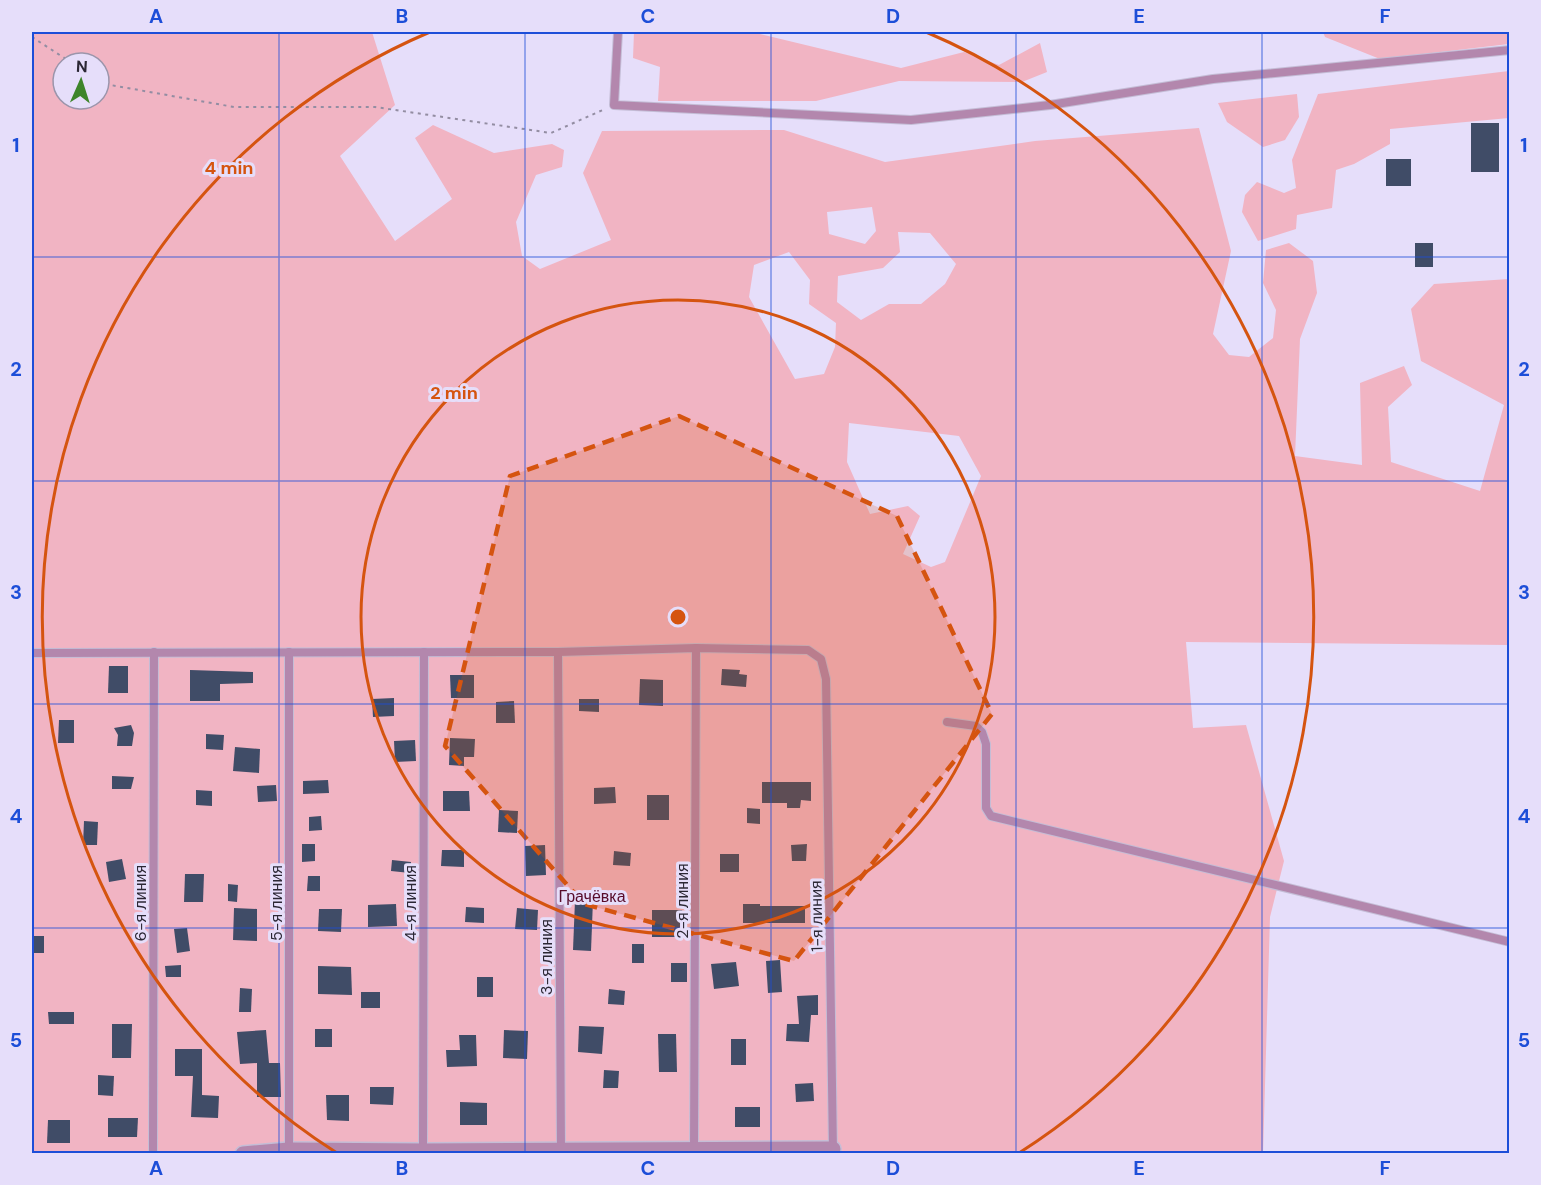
<svg xmlns="http://www.w3.org/2000/svg" width="1541" height="1185" viewBox="0 0 1541 1185" font-family="'DM Sans',sans-serif">
	<rect width="100%" height="100%" fill="#e6defa"/>
	<g fill="#f1b4c3" fill-rule="evenodd">
		<path d="M32,32h340l23,73 -55,51 55,85 57,-42 -37,-61 18,-13 61,28 58,-9 12,6 -2,17 -26,8 -20,47 6,34 18,13 71,-29 -28,-67 19,-42 182,-1 101,32 150,-21 164,-13 32,123 -18,83 16,21 20,2 24,-19 3,-28 -13,-27 3,-33 23,-7 24,18 4,32 -17,46 -5,117 67,9 -2,-82 44,-17 8,19 -24,22 3,55 89,29 24,-86 -83,-44 -10,-52 23,-25 75,-5v366l-323,-3 7,86 53,-3 38,136 -14,56 -7,236h-1231zM63,63h36v36h-36zM872,207l4,24 -11,13 -36,-10 -2,-22zM898,232l32,1 26,31 -11,20 -24,20h-32l-28,16 -24,-18 1,-26 45,-8 17,-16zM789,252l21,28 -1,24 27,19 -1,24 -11,27 -29,5 -46,-82 5,-32zM849,423l110,13 22,40 -36,86 -14,5 -28,-13 17,-38 -12,-10 -38,8 -23,-52z"/>
		<path d="M634,32h118l149,36 63,-16 35,13 41,-22 7,29 -25,10 -123,-1 -83,20h-158l2,-34 -27,-9z"/>
		<path d="M1323,32h186v12l-129,15 -55,-22z"/>
		<path d="M1509,71v47l-119,11v15l-36,20 -18,6 -4,38 -35,7 -1,14 -38,12 -16,-29 3,-17 12,-13 27,11 12,-5 -4,-28 26,-66z"/>
		<path d="M1297,94l2,23 -14,23 -22,7 -36,-25 -9,-19z"/>
	</g>
	<g fill="#404c67">
		<rect x="1471" y="123" width="28" height="49"/>
		<rect x="1386" y="159" width="25" height="27"/>
		<rect x="1415" y="243" width="18" height="24"/>
		<path d="M109,666h19v27h-20z"/>
		<path d="M722,669l18,1 -1,4 8,1 -1,12 -25,-2z"/>
		<path d="M190,670l63,2v11l-33,1v17h-30z"/>
		<path d="M450,675h24v23h-23z"/>
		<path d="M640,679l23,1v26l-24,-1z"/>
		<path d="M394,698v18l-21,1 -1,-18z"/>
		<path d="M579,699h20v13l-20,-1z"/>
		<path d="M514,701l1,22h-19v-21z"/>
		<path d="M59,720h15v23h-16z"/>
		<path d="M131,725l3,8 -2,13h-15l1,-11 -4,-7z"/>
		<path d="M206,734l18,1 -1,15 -17,-1z"/>
		<path d="M450,738l25,1 -1,18h-10v9l-15,-1z"/>
		<path d="M415,740l1,21 -21,1 -1,-21z"/>
		<path d="M235,747l25,2 -1,24 -26,-2z"/>
		<path d="M112,776l22,1 -3,12h-19z"/>
		<path d="M328,780l1,13 -26,1v-13z"/>
		<path d="M762,782h49v19l-10,-1 -1,8h-13v-5h-25z"/>
		<path d="M276,785l1,16 -19,1 -1,-16z"/>
		<path d="M615,787l1,16 -22,1v-16z"/>
		<path d="M196,790l16,1v15l-16,-1z"/>
		<path d="M443,791h26l1,20h-27z"/>
		<rect x="647" y="795" width="22" height="25"/>
		<path d="M747,808l13,1v15l-13,-1z"/>
		<path d="M499,810l19,1 -1,22 -19,-1z"/>
		<path d="M321,816l1,14 -13,1v-14z"/>
		<path d="M84,821l14,1 -1,23h-14z"/>
		<path d="M302,844h13v17l-13,1z"/>
		<path d="M807,844l-1,17h-14l-1,-16z"/>
		<path d="M545,845l1,30 -20,1 -1,-30z"/>
		<path d="M442,850h22v17l-23,-1z"/>
		<path d="M614,851l17,2 -1,13 -17,-1z"/>
		<rect x="720" y="854" width="19" height="18"/>
		<path d="M122,859l4,20 -17,3 -3,-20z"/>
		<path d="M392,860l19,2 -1,11 -19,-2z"/>
		<path d="M185,874h19l-1,28h-19z"/>
		<path d="M308,876h12v15h-13z"/>
		<path d="M228,884l10,1 -1,17 -9,-1z"/>
		<path d="M575,900h18l-2,51 -18,-1z"/>
		<path d="M396,904l1,22 -29,1v-22z"/>
		<path d="M743,904h17v2h45v17h-62z"/>
		<path d="M466,907l18,1v15l-19,-1z"/>
		<path d="M234,908l23,1v32l-24,-1z"/>
		<path d="M517,908l21,2 -1,20 -22,-1z"/>
		<path d="M319,909h23l-1,23 -23,-1z"/>
		<path d="M652,910h30l5,13v14h-35z"/>
		<path d="M187,928l3,23 -13,2 -3,-24z"/>
		<rect x="32" y="936" width="12" height="17"/>
		<rect x="632" y="944" width="12" height="19"/>
		<path d="M780,960l2,32 -14,1 -2,-32z"/>
		<path d="M736,962l3,24 -25,3 -3,-25z"/>
		<rect x="671" y="963" width="16" height="19"/>
		<path d="M181,965v12h-15l-1,-11z"/>
		<path d="M318,966l33,1 1,28 -34,-1z"/>
		<rect x="477" y="977" width="16" height="20"/>
		<path d="M240,988l12,1 -1,23h-12z"/>
		<path d="M609,989l16,2 -1,14 -16,-1z"/>
		<rect x="361" y="992" width="19" height="16"/>
		<path d="M818,995v20h-7l-2,27 -23,-1 1,-17h12l-2,-28z"/>
		<path d="M48,1012h26v12h-25z"/>
		<path d="M112,1024h20l-1,34h-19z"/>
		<path d="M579,1026l25,1 -2,27 -24,-2z"/>
		<rect x="315" y="1029" width="17" height="18"/>
		<path d="M266,1030l3,33h11l1,34h-24v-34l-17,1 -3,-32z"/>
		<path d="M504,1030l24,1 -1,28 -24,-1z"/>
		<path d="M658,1034h18l1,38h-18z"/>
		<path d="M459,1035h17l1,31 -30,1 -1,-17h14z"/>
		<rect x="731" y="1039" width="15" height="26"/>
		<path d="M175,1049h27v46l17,1 -1,22 -27,-1 2,-41h-18z"/>
		<path d="M604,1070l15,1 -1,17h-15z"/>
		<path d="M98,1075l16,1 -1,20 -15,-1z"/>
		<path d="M813,1083l1,18 -18,1 -1,-18z"/>
		<path d="M370,1087h24l-1,18 -23,-1z"/>
		<path d="M326,1095h23v26l-22,-1z"/>
		<path d="M460,1102l27,1v22h-27z"/>
		<rect x="735" y="1107" width="25" height="20"/>
		<path d="M108,1118h30l-1,19h-29z"/>
		<path d="M48,1120h22v23h-23z"/>
	</g>
	<g fill="none" stroke-linecap="round" stroke-linejoin="round">
		<g stroke="#c4bdd6" stroke-width="10">
			<g id="service">
				<path d="M618,32l-4,73 297,15 139,-15 163,-26 297,-29"/>
				<path d="M289,652v500"/>
				<path d="M558,652l3,500"/>
				<path d="M32,653l526,-1 138,-4 112,2 13,9 5,20 7,473"/>
				<path d="M947,722l29,4 6,6 4,12v64l5,8 519,126"/>
				<path d="M423,1152l1,-500"/>
				<path d="M694,1152l2,-504"/>
				<path d="M153,1154l1,-502"/>
			</g>
		</g>
		<g stroke="#c4bdd6" stroke-width="18">
			<path id="minor" d="M243,1154l46,-4 134,1 410,-2"/>
		</g>
		<g stroke="#938da2" stroke-width="2" stroke-dasharray="3 4.5" stroke-linecap="butt">
			<path d="M32,37l40,26"/>
			<path d="M99,80l6,4 129,23h141l176,26 54,-24"/>
		</g>
		<use href="#service" stroke="#b387ad" stroke-width="8"/>
		<use href="#minor" stroke="#b387ad" stroke-width="15"/>
	</g>
	<path fill="#d55410" fill-opacity="0.2" stroke="#d55410" stroke-width="4.5" stroke-dasharray="12 8" stroke-linejoin="round" d="M679,416l218,100 95,198 -198,247 -210,-57 -139,-158 65,-270z"/>
	<path fill="none" stroke="#1d4ed8" stroke-width="1.5" stroke-opacity="0.55" d="M279,32v1122M525,32v1122M771,32v1122M1016,32v1122M1262,32v1122M32,257h1478M32,481h1478M32,704h1478M32,928h1478"/>
	<g fill="none" stroke="#d55410" stroke-width="3">
		<circle cx="678" cy="617" r="317"/>
		<path d="M337 1153A635 635 0 0 1 430 32M926 32A635 635 0 0 1 1019 1153"/>
	</g>
	<g text-anchor="middle" stroke-width="6" stroke-linejoin="round" paint-order="stroke">
		<g font-size="16" fill="#570b2a" stroke="#e6defa">
			<text x="592" y="902">Грачёвка</text>
		</g>
		<g font-size="16" fill="#2b2734" stroke="#e6defa">
			<text transform="translate(682 901) rotate(-90)" y="6">2-я линия</text>
			<text transform="translate(140 903) rotate(-90)" y="6">6-я линия</text>
			<text transform="translate(276 903) rotate(-90)" y="6">5-я линия</text>
			<text transform="translate(410 903) rotate(-90)" y="6">4-я линия</text>
			<text transform="translate(816 916) rotate(-91)" y="6">1-я линия</text>
			<text transform="translate(546 957) rotate(-90)" y="6">3-я линия</text>
		</g>
	</g>
	<circle cx="678" cy="617" r="9" fill="#d55410" stroke="#e6defa" stroke-width="3"/>
	<g font-size="18" text-anchor="middle" font-weight="bold" fill="#d55410" stroke="#e6defa" stroke-width="6" stroke-linejoin="round" paint-order="stroke">
		<text x="229" y="174">4 min</text>
		<text x="454" y="399">2 min</text>
	</g>
	<rect width="1541" height="1185" fill="none" stroke="#e6defa" stroke-width="66"/>
	<g transform="translate(81 81) rotate(3)"><circle r="28" fill="#e6defa" stroke="#9b95ab" stroke-width="1.5"/>
	<path d="M0-4.5L10 22L0 15L-10 22Z" fill="#3e852a"/>
	<text y="-9" font-size="16" font-weight="bold" text-anchor="middle" fill="#2b2734">N</text>
	</g>
	<rect x="33" y="33" width="1475" height="1119" fill="none" stroke="#1d4ed8" stroke-width="2"/>
	<g font-size="20" text-anchor="middle" font-weight="bold" fill="#1d4ed8">
		<text x="156" y="23">A</text>
		<text x="402" y="23">B</text>
		<text x="648" y="23">C</text>
		<text x="893" y="23">D</text>
		<text x="1139" y="23">E</text>
		<text x="1385" y="23">F</text>
		<text x="16" y="152">1</text>
		<text x="1524" y="152">1</text>
		<text x="16" y="376">2</text>
		<text x="1524" y="376">2</text>
		<text x="16" y="599">3</text>
		<text x="1524" y="599">3</text>
		<text x="16" y="823">4</text>
		<text x="1524" y="823">4</text>
		<text x="16" y="1047">5</text>
		<text x="1524" y="1047">5</text>
		<text x="156" y="1175">A</text>
		<text x="402" y="1175">B</text>
		<text x="648" y="1175">C</text>
		<text x="893" y="1175">D</text>
		<text x="1139" y="1175">E</text>
		<text x="1385" y="1175">F</text>
	</g>
</svg>
